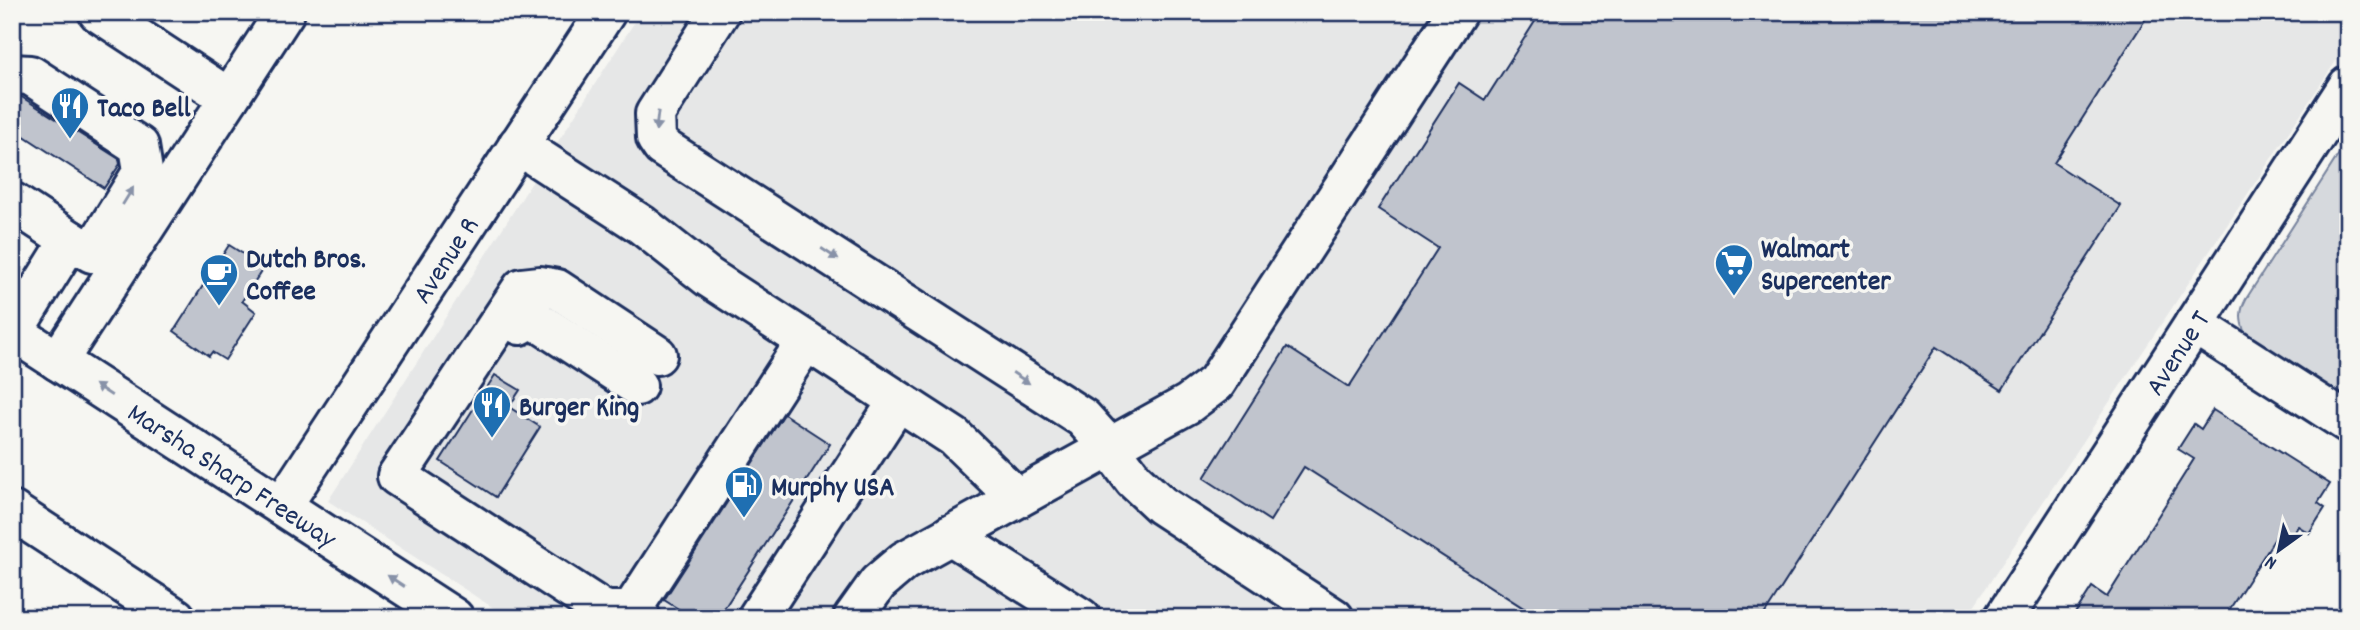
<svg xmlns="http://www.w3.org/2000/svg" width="2360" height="630" viewBox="0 0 2360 630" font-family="Dekko,sans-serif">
	<rect width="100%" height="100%" fill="#f6f6f2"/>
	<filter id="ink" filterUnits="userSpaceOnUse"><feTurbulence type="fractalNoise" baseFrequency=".0143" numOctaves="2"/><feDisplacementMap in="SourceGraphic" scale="14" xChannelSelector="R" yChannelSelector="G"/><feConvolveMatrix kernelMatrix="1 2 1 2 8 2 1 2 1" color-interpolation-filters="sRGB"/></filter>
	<g filter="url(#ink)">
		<path fill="#e6e7e7" d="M641,12h1707v31l-382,575h-1457l-181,-117z"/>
		<path fill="#d6d9dd" stroke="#78849e" stroke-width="2" d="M2348,140v265l-103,-71c-5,-14 -6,-22 1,-35z"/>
		<g fill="#c0c4cd" stroke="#1b2f5e" stroke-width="2">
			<path d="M1541,12h609l-96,151 67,43 -119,184 -66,-43 -174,271h-223l-235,-151 -34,54 -66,-43 83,-131 62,40 89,-139 -60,-39 81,-126 26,17z"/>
			<path d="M20,96l99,63 1,5 -16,24 -92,-60v-18z"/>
			<path d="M229,245l35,22 -22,34 14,11 -31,48 -13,-8 -3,4 -35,-25z"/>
			<path d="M495,375l25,15 -11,17 31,20 -44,70 -56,-36z"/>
			<path d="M2213,410l117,74 -12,19 7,5 -16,25 -11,-7 -7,13 -12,-7 -55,86h-152l20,-31 15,10 87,-138 -16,-10 16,-25 7,5z"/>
			<path d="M784,414l46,30 -112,174h-25l-29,-18z"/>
		</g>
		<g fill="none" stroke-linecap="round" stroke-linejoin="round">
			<g stroke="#1b2f5e" stroke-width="44">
				<g id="minor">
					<path d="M98,12l131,86"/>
					<path d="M720,12l-65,102 1,24 6,9 421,271 27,30 24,32 27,25 173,113"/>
					<path d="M12,74l18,1 109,71 4,25 -51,82 -22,-13"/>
					<path d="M518,145l124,80 66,52 246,160 62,60"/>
					<path d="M12,202l58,38 -57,92"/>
					<path d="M2194,324l154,99"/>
					<path d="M520,325l8,-5 9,1 100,65"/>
					<path d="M58,361l227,-349"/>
					<path d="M282,506l324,-494"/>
					<path d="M950,535l131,83"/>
					<path d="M631,611h-23l-8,-3 -203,-132 125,-188 18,-2 17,3 100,66"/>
					<path d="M641,618l-10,-7 175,-270"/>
					<path d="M757,618l141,-217"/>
					<path d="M853,618l25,-35 26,-22 284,-157 28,-21 241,-371"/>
					<path d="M2004,618l344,-532"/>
				</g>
			</g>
			<g stroke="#1b2f5e" stroke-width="44">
				<path id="major" d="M12,331l442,287"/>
			</g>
			<g stroke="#1b2f5e" stroke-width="44">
				<path id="highway" d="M12,511l164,107"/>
			</g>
			<use href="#minor" stroke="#f6f6f2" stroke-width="38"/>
			<use href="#major" stroke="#f6f6f2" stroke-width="38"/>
			<use href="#highway" stroke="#f6f6f2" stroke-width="38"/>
		</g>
		<defs><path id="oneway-solid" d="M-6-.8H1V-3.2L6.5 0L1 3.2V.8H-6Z" transform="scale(1.75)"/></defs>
		<g fill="#8892a8">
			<use href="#oneway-solid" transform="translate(657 121) rotate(97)"/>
			<use href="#oneway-solid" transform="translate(128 196) rotate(-58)"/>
			<use href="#oneway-solid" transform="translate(830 254) rotate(33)"/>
			<use href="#oneway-solid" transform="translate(1021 378) rotate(33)"/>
			<use href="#oneway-solid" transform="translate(103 390) rotate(-147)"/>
			<use href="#oneway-solid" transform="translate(396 581) rotate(-147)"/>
		</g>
	</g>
	<defs>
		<g id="restaurant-pin" transform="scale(2.0125)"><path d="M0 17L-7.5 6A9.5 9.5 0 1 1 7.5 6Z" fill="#1f6fb2" stroke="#f6f6f2"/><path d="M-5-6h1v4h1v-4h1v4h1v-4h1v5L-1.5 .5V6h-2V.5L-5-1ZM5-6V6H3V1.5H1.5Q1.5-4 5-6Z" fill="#fff"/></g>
		<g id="supermarket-pin" transform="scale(2.0125)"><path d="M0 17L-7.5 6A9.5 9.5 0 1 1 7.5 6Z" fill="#1f6fb2" stroke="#f6f6f2"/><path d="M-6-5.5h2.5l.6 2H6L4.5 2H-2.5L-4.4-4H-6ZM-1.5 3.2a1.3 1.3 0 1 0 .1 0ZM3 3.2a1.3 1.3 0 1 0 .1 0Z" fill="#fff"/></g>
		<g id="cafe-pin" transform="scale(2.0125)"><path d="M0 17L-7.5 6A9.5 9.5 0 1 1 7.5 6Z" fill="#1f6fb2" stroke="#f6f6f2"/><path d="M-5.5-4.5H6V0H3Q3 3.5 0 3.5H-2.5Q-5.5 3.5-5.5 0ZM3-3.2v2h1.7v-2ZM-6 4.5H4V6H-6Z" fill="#fff"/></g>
		<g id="fuel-pin" transform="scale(2.0125)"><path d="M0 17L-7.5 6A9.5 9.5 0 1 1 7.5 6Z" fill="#1f6fb2" stroke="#f6f6f2"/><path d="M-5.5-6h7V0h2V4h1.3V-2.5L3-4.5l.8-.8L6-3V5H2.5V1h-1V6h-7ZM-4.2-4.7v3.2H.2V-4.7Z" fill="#fff"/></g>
	</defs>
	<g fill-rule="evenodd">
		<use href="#restaurant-pin" x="70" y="106"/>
		<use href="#supermarket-pin" x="1734" y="263"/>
		<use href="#cafe-pin" x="219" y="273"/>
		<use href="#restaurant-pin" x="492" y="405"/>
		<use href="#fuel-pin" x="744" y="485"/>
	</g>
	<g text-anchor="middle" stroke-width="7" stroke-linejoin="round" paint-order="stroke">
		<g font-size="28" font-weight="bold" fill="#1b2f5e" stroke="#f6f6f2" text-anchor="start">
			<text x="97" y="116">Taco Bell</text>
			<text x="1761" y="257">Walmart<tspan x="1761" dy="32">Supercenter</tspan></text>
			<text x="246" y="267">Dutch Bros.<tspan x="246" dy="32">Coffee</tspan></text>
			<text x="519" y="415">Burger King</text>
			<text x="771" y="495">Murphy USA</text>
		</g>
		<g font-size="28" fill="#1b2f5e" stroke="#f6f6f2">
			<text transform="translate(444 259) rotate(-57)" y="10">Avenue R</text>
			<text transform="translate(2176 352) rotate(-57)" y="10">Avenue T</text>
			<text transform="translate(233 474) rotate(33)" y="10">Marsha Sharp Freeway</text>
		</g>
	</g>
	<rect width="2360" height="630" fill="none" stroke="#f6f6f2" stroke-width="42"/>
	<rect x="21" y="21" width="2318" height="588" fill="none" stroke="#1b2f5e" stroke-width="2.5" filter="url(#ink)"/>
	<g transform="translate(2279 550) rotate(213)" stroke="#f6f6f2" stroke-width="5" paint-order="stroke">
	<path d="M0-5L12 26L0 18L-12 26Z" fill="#1b2f5e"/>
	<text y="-10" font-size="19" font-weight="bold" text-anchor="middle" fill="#1b2f5e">N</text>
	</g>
</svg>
